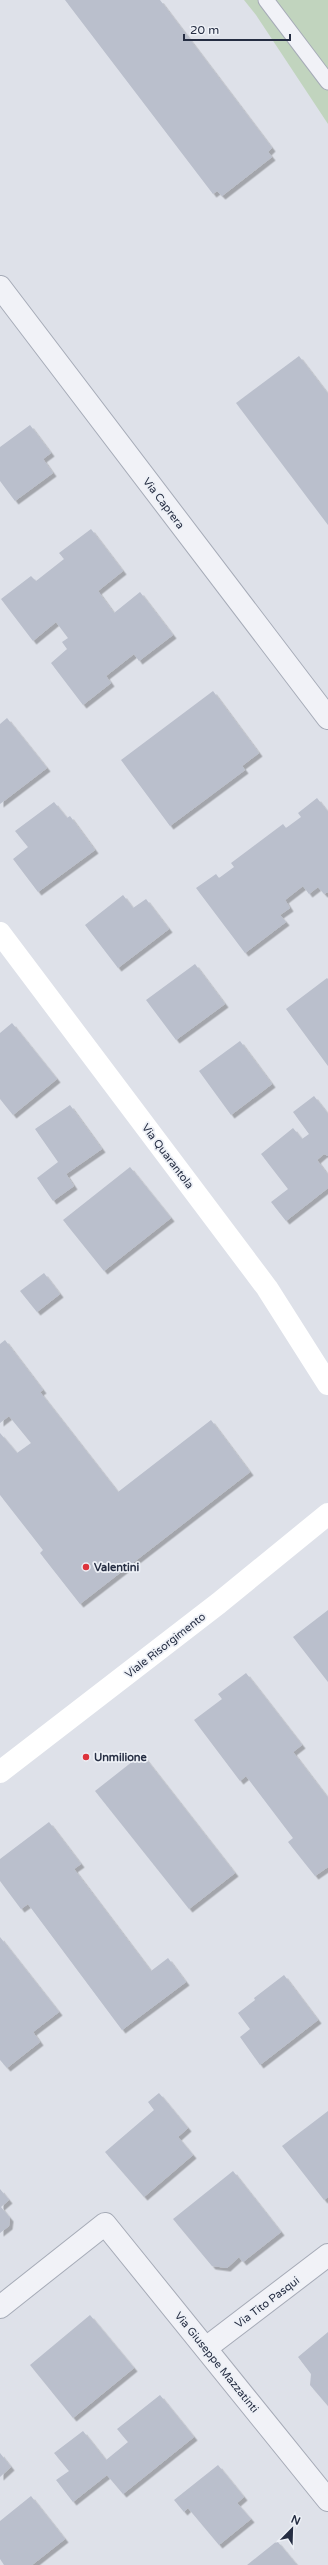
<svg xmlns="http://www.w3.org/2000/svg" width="328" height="2565" viewBox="0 0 328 2565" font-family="'Varela Round',sans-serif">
	<defs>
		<filter id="shadow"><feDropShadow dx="3.5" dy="3.5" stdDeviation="0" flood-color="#0004"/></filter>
	</defs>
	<rect width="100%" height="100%" fill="#dee1e9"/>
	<path fill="#c1d4be" d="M244,0h84v124l-72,-109z"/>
	<g fill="#babfcc" filter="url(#shadow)">
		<path d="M65,0h95l112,148 -4,4 4,5 -50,39 -5,-5 -4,3z"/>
		<path d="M299,356l29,38v131l-92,-122z"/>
		<path d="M30,425l21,28 -8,6 10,14 -38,28 -15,-20v-34z"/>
		<path d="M91,529l32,42 -25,20 16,22 26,-21 33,43 -34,26 -5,-7 -28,22 5,7 -28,22 -32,-42 16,-14 -5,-7 6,-4 -12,-16 -23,19 -32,-42 30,-23 5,5 28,-22 -5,-6z"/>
		<path d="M213,691l46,62 -17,13 3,4 -75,56 -49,-66z"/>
		<path d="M7,718l40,50 -47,36v-80z"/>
		<path d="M317,798l11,14v80l-4,2 -6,-7 -9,7 -6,-8 -18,14 5,8 -10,7 6,7 -41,31 -49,-65 20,-14 3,4 15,-11 -3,-4 52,-39 3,4 15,-11 -3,-4z"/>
		<path d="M54,802l13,16 3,-2 25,34 -57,42 -25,-33 15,-12 -13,-16z"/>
		<path d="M123,895l10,13 13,-9 23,30 -51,39 -33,-43z"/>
		<path d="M195,964l30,40 -49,36 -30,-40z"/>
		<path d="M327,978l1,1v87l-42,-57z"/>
		<path d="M12,1023l45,56 -44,36 -13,-16v-66z"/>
		<path d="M240,1041l32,43 -41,31 -32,-44z"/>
		<path d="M314,1096l14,18v42l-4,-2 -7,6 11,15v13l-42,33 -15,-19 17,-13 -27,-35 32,-26 9,11 7,-5 -16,-22z"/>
		<path d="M70,1105l32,44 -36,25 8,12 -21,15 -16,-23 21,-16 -23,-33z"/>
		<path d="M130,1167l41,51 -67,53 -41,-51z"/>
		<path d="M44,1273l16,21 -23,18 -17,-21z"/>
		<path d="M5,1340l38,50 -3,2 78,100 93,-72 39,52 -170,132 -40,-51 3,-3 -43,-55v-62l17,20 14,-10 -22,-27 -9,7v-79z"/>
		<path d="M328,1610v72l-35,-45z"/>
		<path d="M246,1673l56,72 -9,7 35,46v69l-13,9 -27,-34 5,-4 -47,-62 -6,5 -46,-61 28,-21 -4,-5z"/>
		<path d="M142,1754l93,119 -46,36 -94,-118z"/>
		<path d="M49,1822l32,42 -7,5 77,102 17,-13 18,24 -64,48 -94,-126 -7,5 -21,-28v-22z"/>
		<path d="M0,1937l59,75 -26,20 7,10 -33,26 -7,-8z"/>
		<path d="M284,1975l34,45 -58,45 -20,-28 10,-8 -12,-16 17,-13 -1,-2z"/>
		<path d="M159,2093l29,35 -10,9 15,18 -49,42 -39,-45 49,-42 -6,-8z"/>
		<path d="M328,2111v86l-4,3 -42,-54z"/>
		<path d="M233,2171l48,61 -38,30 -4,-5 -12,11 -15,-2 -39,-47z"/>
		<path d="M0,2189l9,11 -8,7 9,11 -1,8 -9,7z"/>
		<path d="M90,2315l44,53 -61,50 -43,-53z"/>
		<path d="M328,2332v74l-18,-21 1,-11 -13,-17z"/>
		<path d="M160,2395l34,42 -71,57 -16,-19 -34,27 -17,-22 13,-9 -15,-18 29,-22 23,29 22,-18 -11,-13z"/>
		<path d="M0,2453l11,14 -11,10z"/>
		<path d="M218,2465l26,32 -7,6 14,16 -32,26 -31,-37 -4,4 -10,-12z"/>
		<path d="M31,2496l34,43 -33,26h-28l-4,-6v-38z"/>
		<path d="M277,2541l20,24h-50z"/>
	</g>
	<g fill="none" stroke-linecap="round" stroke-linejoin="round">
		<g stroke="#a6abb7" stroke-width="17">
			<path id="lane" d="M266,0l62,82"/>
		</g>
		<g stroke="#a6abb7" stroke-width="24">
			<g id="street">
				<path d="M0,287l328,431"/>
				<path d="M0,2307l105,-83 223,276"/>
				<path d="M206,2348l122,-93"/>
			</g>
		</g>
		<use href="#lane" stroke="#f1f2f7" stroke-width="15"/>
		<use href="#street" stroke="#f1f2f7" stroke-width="22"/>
		<g stroke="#fff" stroke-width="22">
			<path d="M0,933l267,355 61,96"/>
			<path d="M0,1772l219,-169 109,-89"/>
		</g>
	</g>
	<g fill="#dd333c" stroke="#edf0f6" stroke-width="1.5">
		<circle cx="86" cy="1567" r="4"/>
		<circle cx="86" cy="1757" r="4"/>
	</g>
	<g text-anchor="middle" stroke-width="3.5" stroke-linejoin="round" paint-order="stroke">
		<g font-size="11" fill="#252d42" stroke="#edf0f6">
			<text transform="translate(164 503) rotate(53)" y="4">Via Caprera</text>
			<text transform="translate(168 1156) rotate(53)" y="4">Via Quarantola</text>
			<text transform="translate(165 1645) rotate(-38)" y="4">Viale Risorgimento</text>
			<text transform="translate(267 2302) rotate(-37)" y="4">Via Tito Pasqui</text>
			<text transform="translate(217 2362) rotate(51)" y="4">Via Giuseppe Mazzatinti</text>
		</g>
		<g font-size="11" font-weight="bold" fill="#252d42" stroke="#edf0f6" text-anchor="start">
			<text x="94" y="1571">Valentini</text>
			<text x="94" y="1761">Unmilione</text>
		</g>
	</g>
	<g transform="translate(292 2529) rotate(23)" stroke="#edf0f6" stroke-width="3" paint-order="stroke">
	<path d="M0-3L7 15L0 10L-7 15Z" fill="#252d42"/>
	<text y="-6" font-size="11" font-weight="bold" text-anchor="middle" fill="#252d42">N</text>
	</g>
	<path d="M184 34v6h106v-6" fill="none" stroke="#252d42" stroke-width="2"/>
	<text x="190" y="34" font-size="12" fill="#252d42" stroke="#edf0f6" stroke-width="3" paint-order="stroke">20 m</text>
</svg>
